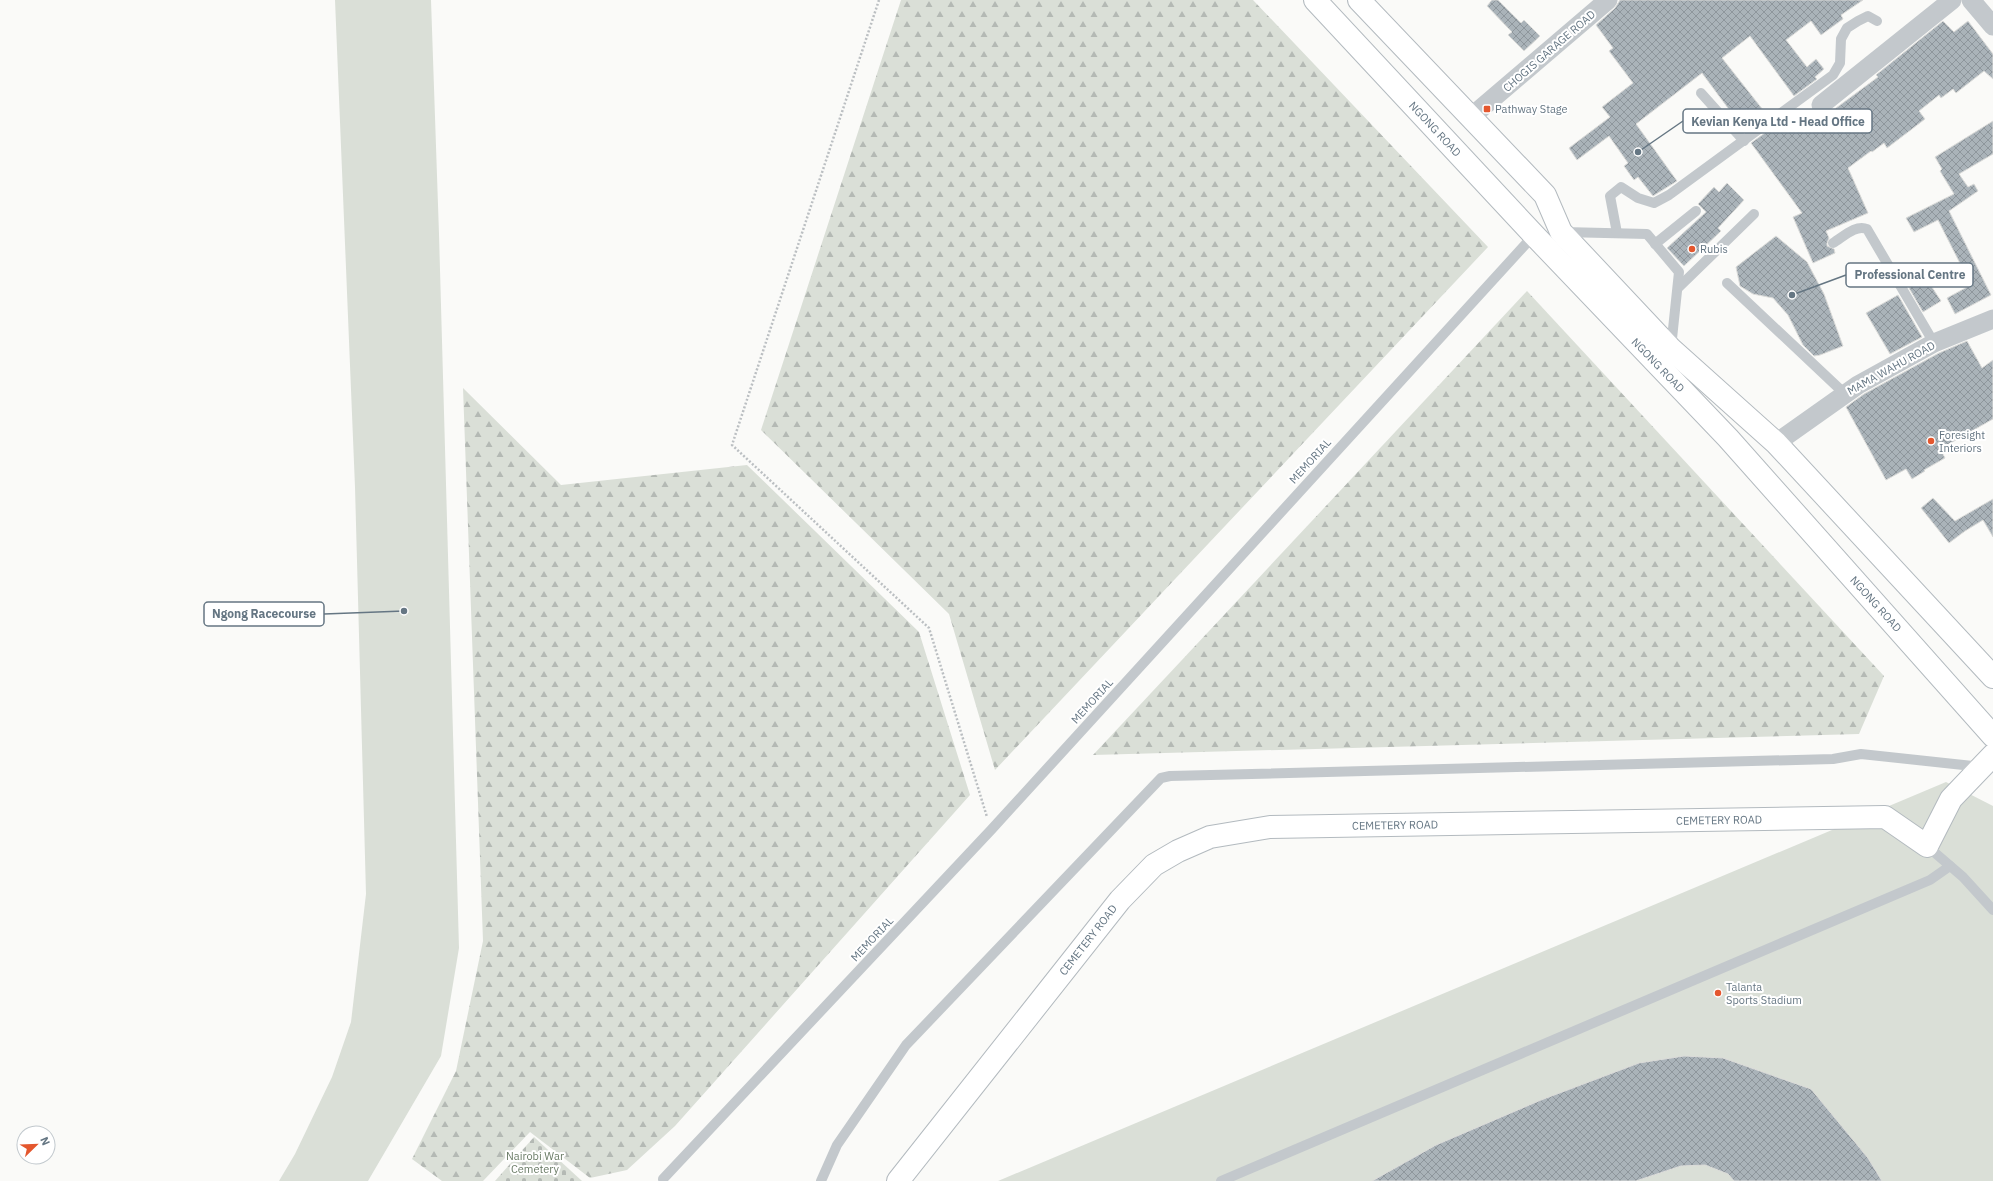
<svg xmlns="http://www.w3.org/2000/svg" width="1993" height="1181" viewBox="0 0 1993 1181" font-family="'IBM Plex Sans',sans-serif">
	<defs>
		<pattern id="forest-firs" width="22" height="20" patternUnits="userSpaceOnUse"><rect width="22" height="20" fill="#dadfd7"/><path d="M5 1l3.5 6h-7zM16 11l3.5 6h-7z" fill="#b4b9b4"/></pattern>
		<pattern id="cemetery-stones" width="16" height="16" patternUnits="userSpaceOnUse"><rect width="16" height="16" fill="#dadfd7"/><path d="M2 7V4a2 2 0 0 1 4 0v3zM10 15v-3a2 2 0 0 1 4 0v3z" fill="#b4b9b4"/></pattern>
		<pattern id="building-cross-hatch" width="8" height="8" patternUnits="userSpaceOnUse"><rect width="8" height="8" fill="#aab3b9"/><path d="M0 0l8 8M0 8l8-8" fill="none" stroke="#8e969c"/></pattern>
	</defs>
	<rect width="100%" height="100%" fill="#fafaf8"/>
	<g fill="url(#forest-firs)">
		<path d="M901,0h352l235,247 -493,523 -46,-156 -188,-184z"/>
		<path d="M1527,291l357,385 -25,58 -766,21z"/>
		<path d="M463,388l98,97 186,-20 172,167 51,163 -295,331 -48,44 -37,8 -60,-46 -47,49h-41l-30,-22 44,-88 27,-130z"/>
	</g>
	<path fill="url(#cemetery-stones)" d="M534,1137l48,44h-87z"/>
	<g fill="#dadfd7">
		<path d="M335,0h96l8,234 20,714 -18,108 -73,125h-89l16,-27 37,-77 19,-55 15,-128 -11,-407z"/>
		<path d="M1946,782l47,24v375h-995z"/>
	</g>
	<g fill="url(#building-cross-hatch)" stroke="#dcdcda">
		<path d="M1492,0h6l23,23 3,-3 16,16 -16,15 -16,-16 4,-3 -25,-26z"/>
		<path d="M1620,0h243l-22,15 2,4 -22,16 -10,-14 -25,19 21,27 9,-8 8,10 -9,8 2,2 -23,17 -44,-60 -28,22 45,57 -22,16 -43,-58 -66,51 41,57 -24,15 -15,-19 -4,3 -10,-14 4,-3 -19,-27 -32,24 -8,-12 41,-31 -8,-10 31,-24 -24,-32 4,-3 -17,-23 19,-17z"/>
		<path d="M1943,21l11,11 14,-11 25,33v25l-9,-8 -28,22 -3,-4 -12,9 -2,-3 -20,16 6,8 -13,10 -25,19 -3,-5 -12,9 -1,-1 -23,17 20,45 -42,18 3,7 -2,5v3l7,3 1,4 -22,10 -20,-46 9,-4 -51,-70 36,-26 11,14 21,-15 9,-2 50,-37 -2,-2z"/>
		<path d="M1993,121v33l-34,20 9,13 6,-3 4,7 -29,20 42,84 -36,19 -8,-16 24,-13 -33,-65 -24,12 -8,-14 48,-24 -14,-23 2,-2 -7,-12z"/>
		<path d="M1727,183l17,17 -26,28 3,3 -37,35 -17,-18 39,-36 -8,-8 16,-17 5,5z"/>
		<path d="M1776,236l31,26 17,32 19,52 -23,9 -6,1 -11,-11 -15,-30 -15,-17 -20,-4 -13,-8 -4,-19z"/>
		<path d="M1926,278l15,23 -18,11 -14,-24z"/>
		<path d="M1898,295l24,42 -32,17 -24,-41z"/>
		<path d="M1967,341l15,27 11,-8v59l-53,30 5,9 -21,12 1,1 -13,8 -6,-10 -20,11 -40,-73 18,-13 75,-41z"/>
		<path d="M1933,498l22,23 38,-22v38l-10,-17 -18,11 -16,12 -28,-35z"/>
		<path d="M1684,1056l39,2 88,31 57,69 14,23h-148l-6,-7 -23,-9 -24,1 -45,15h-264l64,-36 105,-45 98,-37z"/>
	</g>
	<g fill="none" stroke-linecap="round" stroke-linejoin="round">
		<g stroke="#b3babf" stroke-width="24">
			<g id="secondary">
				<path d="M1315,0l219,235 194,203 265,298"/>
				<path d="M1359,0l186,195 16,37 110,117 105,94 217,234"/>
				<path d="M898,1181l222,-281 34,-35 24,-14 32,-14 60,-10 615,-10 42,29 24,-47 42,-44"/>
			</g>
		</g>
		<path stroke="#bbbfc2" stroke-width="2.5" stroke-dasharray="2 2" stroke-linecap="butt" d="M879,0l-147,445 197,183 58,189"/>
		<g stroke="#c3c8cc" stroke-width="10">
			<path d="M1701,93l43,48"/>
			<path d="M1563,232l84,2 32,38 -8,76"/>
			<path d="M1617,233l-7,-37 11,-9 17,11 16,5 15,-8 164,-120 7,-12 1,-24 6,-11 11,-7 10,-5 9,5"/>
			<path d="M1833,243c10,-6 23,-19 34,-14l67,114"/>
			<path d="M1655,244l41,-33"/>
			<path d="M1727,283l118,111"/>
			<path d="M1678,288l76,-74"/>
			<path d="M1927,846l36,31 30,33"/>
			<path d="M663,1179l328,-349 543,-595"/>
			<path d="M821,1181l16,-36 69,-100 255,-267 9,-2 663,-17 28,-5 121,13"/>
			<path d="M1221,1181l709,-301 20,-14"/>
		</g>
		<g stroke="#c3c8cc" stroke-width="19">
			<path d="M1971,0l22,26"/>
			<path d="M1821,105l131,-105"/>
			<path d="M1471,117l137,-117"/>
			<path d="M1776,443l82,-58 76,-42 59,-24"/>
		</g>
		<use href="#secondary" stroke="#fff" stroke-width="22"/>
	</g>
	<g fill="#e4572e" stroke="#fff" stroke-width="1.5">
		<rect x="1483" y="105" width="8" height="8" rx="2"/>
		<circle cx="1692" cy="249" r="4"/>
		<circle cx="1931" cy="441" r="4"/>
		<circle cx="1718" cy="993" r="4"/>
	</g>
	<g text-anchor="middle" stroke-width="4" stroke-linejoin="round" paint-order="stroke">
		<g font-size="11" fill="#657683" stroke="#fff">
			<text transform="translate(1549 51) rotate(-41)" y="4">CHOGIS GARAGE ROAD</text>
			<text transform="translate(1435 129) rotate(47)" y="4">NGONG ROAD</text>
			<text transform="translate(1658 365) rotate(46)" y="4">NGONG ROAD</text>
			<text transform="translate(1891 368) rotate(-29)" y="4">MAMA WAHU ROAD</text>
			<text transform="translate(1310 461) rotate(-48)" y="4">MEMORIAL</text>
			<text transform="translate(1876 604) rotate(48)" y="4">NGONG ROAD</text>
			<text transform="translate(1092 701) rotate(-48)" y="4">MEMORIAL</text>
			<text transform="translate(1719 820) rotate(-1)" y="4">CEMETERY ROAD</text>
			<text transform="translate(1395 825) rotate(-1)" y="4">CEMETERY ROAD</text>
			<text transform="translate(872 939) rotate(-47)" y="4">MEMORIAL</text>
			<text transform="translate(1088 940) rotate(-52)" y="4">CEMETERY ROAD</text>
		</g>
		<g font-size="11" fill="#657683" stroke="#fff" text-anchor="start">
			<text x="1495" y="113">Pathway Stage</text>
			<text x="1700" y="253">Rubis</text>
			<text x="1939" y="439">Foresight<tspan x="1939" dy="13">Interiors</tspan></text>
			<text x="1726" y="991">Talanta<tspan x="1726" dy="13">Sports Stadium</tspan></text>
		</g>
		<g font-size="11" fill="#687a64" stroke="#fff">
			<text x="535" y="1160">Nairobi War<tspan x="535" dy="13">Cemetery</tspan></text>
		</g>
	</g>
	<path fill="none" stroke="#657683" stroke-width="1.5" d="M1638 152L1683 121M1792 295L1846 275M404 611L324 614"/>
	<g fill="#657683" stroke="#fff" stroke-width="1.5">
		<circle cx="1638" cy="152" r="4"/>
		<circle cx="1792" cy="295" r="4"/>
		<circle cx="404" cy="611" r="4"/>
	</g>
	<g fill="#fff" stroke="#657683" stroke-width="1.5">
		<rect x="1683" y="109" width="189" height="24" rx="4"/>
		<rect x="1846" y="263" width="127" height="24" rx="4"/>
		<rect x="204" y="602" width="120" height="24" rx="4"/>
	</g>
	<g font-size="12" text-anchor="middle" font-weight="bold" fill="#657683">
		<text x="1778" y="126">Kevian Kenya Ltd - Head Office</text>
		<text x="1910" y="279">Professional Centre</text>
		<text x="264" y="618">Ngong Racecourse</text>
	</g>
	<g transform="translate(36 1145) rotate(67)"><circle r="19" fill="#ffffff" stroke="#c1c8cd"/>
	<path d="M0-3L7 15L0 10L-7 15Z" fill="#e4572e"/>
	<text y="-6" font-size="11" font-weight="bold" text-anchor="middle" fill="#657683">N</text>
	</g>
</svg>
